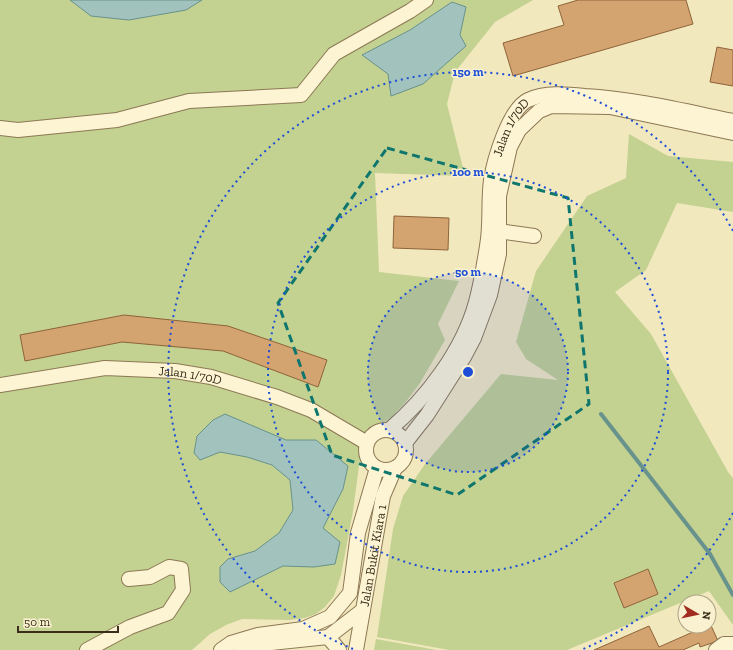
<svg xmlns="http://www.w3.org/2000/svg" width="733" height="650" viewBox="0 0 733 650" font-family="'Zilla Slab',serif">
	<rect width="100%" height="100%" fill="#f2e8be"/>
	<g fill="#c3d191">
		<path d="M0,0h533l-38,22 -40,50 -8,32 18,72 -90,-3 4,99 80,9 -21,43 7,16 -25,43 -15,20 -13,14 -22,14 -8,13 -9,67 -12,64 -7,21 -9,11 -9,7 -11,4 -16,2 -47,-1 -16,6 -16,9 -18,16h-192z"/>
		<path d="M629,134l39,22 65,6v50l-56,-9 -31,67 -31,22 36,42 77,138 5,6v147l-24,-34 -142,59h-118l-72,-13 16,-108 10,-33 22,-32 76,-90 57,6 -32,-21 -10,-17 20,-71 51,-75 39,-18z"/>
		<path d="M376,639l61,11h-63z"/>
	</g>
	<g fill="#a2c3bd" stroke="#68928c">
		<path d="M70,0h132l-16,10 -57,10 -38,-4z"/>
		<path d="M452,2l14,5 -6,28 6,11 -43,38 -32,12 -3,-22 -26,-19 48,-25z"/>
		<path d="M225,414l61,26h30l32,26 -5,23 -20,39 17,14 -5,22 -21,3 -31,-1 -53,26 -10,-10v-15l8,-8 27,-8 24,-18 14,-23 -3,-30 -18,-15 -25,-8 -27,-5 -20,8 -6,-7 3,-17 16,-16z"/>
	</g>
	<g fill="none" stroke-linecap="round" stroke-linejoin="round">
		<path stroke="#68928c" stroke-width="4" d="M601,414l109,140 23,41"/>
	</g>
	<g fill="#d4a470" stroke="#8e6339">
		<path d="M578,0h108l7,24 -180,52 -10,-33 61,-18 -6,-19z"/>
		<path d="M717,47l16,3v36l-23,-4z"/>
		<path d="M394,216l55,2 -1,32 -55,-2z"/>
		<path d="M124,315l104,11 99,34 -9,27 -95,-36 -101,-9 -97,19 -5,-26z"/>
		<path d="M648,569l10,25 -34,14 -10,-25z"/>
		<path d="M709,621l9,20 -18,6 -1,-4 -16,7h-89l55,-24 10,21 34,-15v-5l4,-1h12z"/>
	</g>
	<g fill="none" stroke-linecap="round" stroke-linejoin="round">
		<g stroke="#8c7855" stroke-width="16">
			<g id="minor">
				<path d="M0,128l18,2 99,-10 72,-19 112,-6 33,-41 76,-43 16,-11"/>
				<path d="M498,231l36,5"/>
				<path id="s1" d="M0,385l105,-17 70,3 36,6 66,20 34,13 56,33"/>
				<circle cx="386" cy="450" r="20"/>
				<path id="s2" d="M389,430c37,-31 74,-80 87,-128 5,-18 8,-37 11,-56 4,-22 1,-44 4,-66 3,-20 18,-71 37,-80 17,-8 38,-6 57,-4 50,3 99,15 148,25"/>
				<path d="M405,443l22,-28 37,-58 10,-19 16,-43 9,-41v-58l11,-49 9,-17 20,-19 12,-5 59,1 123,26"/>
				<path d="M328,637l11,13"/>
				<path d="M87,650l43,-23 38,-14 15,-23 -2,-21 -12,-2 -19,10 -21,2"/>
				<path d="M221,650l10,-7 27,-8 45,-6 27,-12 20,-24 8,-60 19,-65"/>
				<path d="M241,650l30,-7 57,-6 35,-27"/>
				<path id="s3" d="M356,650l27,-154 12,-28"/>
				<path d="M716,650l8,-6h9"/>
			</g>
		</g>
		<use href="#minor" stroke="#fcf4d2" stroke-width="14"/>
	</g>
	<path fill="none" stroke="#0f766e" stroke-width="3" stroke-dasharray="8 5" stroke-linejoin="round" d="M387,148l181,50 21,206 -132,91 -125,-40 -54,-152z"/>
	<circle cx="468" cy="372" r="100" fill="#1d4ed8" fill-opacity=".12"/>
	<g fill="none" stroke="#1d4ed8" stroke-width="2" stroke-dasharray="2 4">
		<circle cx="468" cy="372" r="100"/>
		<circle cx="468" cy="372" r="200"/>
		<path d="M733 513A300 300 0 0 1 583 649M353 649A300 300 0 1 1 733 231"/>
	</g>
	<g text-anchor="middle" stroke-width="3" stroke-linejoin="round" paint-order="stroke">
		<g font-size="13" fill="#3a2d1b" stroke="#f9f1cf">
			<text dy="5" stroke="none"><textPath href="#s2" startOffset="337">Jalan 1/70D</textPath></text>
			<text dy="5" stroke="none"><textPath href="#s1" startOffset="192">Jalan 1/70D</textPath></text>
			<text dy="5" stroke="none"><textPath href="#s3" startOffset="96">Jalan Bukit Kiara 1</textPath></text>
		</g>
	</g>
	<circle cx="468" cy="372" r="6" fill="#1d4ed8" stroke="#f9f1cf" stroke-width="2"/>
	<g font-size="12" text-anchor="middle" font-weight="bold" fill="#1d4ed8" stroke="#f9f1cf" stroke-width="3" stroke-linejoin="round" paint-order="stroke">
		<text x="468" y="76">150 m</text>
		<text x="468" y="176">100 m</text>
		<text x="468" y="276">50 m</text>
	</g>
	<g transform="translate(697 614) rotate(99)"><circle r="19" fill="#f9f1cf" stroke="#ada387"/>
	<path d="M0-3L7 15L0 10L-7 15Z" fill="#a12c1f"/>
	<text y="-6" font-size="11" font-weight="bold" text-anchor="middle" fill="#3a2d1b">N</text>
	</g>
	<path d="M18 626v6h100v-6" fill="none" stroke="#3a2d1b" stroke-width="2"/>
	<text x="24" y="626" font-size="12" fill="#3a2d1b" stroke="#f9f1cf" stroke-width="3" paint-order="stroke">50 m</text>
</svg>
